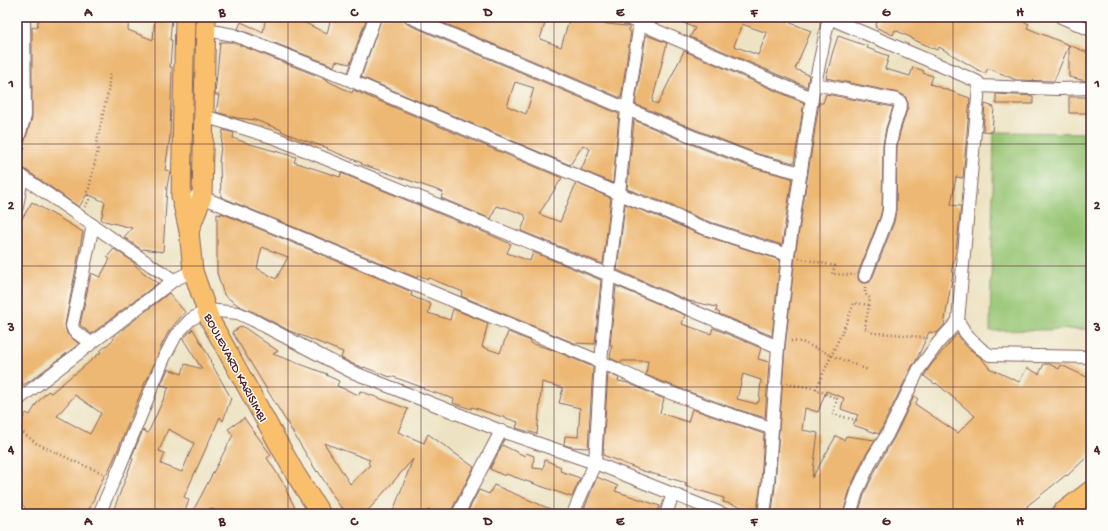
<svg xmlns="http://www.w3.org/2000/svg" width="1108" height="531" viewBox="0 0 1108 531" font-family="'Gochi Hand',sans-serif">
	<rect width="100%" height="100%" fill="#fdfcf7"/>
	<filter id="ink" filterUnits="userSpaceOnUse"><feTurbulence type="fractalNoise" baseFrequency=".025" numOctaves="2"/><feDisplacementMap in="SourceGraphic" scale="8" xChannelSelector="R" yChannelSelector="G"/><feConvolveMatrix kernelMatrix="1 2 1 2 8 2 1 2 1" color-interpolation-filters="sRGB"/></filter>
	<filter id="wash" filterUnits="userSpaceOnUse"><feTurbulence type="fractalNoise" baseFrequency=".012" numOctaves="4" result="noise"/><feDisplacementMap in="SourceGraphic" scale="16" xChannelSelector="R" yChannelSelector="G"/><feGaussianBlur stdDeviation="0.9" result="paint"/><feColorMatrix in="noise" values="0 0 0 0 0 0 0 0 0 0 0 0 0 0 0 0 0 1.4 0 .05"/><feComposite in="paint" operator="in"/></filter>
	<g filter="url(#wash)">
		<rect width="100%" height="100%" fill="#ede3c3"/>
		<path fill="#97c573" stroke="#70724f" d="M994,132l97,1v196l-101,2z"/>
		<g id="blocks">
			<g fill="#edb873" fill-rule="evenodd">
				<path d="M39,17h39l16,4v-4h35l-1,13 25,10 2,-23h17l-2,23h2l-2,27h2l-2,69 -5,34 5,1 -3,16 -4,65 -20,-3 -1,1 -18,-13 8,-9 -31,-8 4,-18 -18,-8 -8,13 -53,-37 -9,-4v-4l8,-14h-4l3,-4 8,-26v-91l5,1z"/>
				<path d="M266,17h24l12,4 25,13 4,-17h27l8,3 -16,44 -14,-3 -2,5 -96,-37 3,-7 22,10z"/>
				<path d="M382,17h21l1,4 3,3 212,90 -6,69 -32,-13 9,-21 -7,-4 -13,20 -209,-88zM515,82l19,6 -8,26 -19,-8z"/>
				<path d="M429,17h118l-7,22 21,8 9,-30h31l-2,6 27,3 3,1v4l2,1 -10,66z"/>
				<path d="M671,17h117l-2,4 25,10 -16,38 14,6 -2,12 -117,-50 5,-9zM742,24l25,9 -9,22 -24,-9z"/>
				<path d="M879,17h137l13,7 -2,4 42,17 -15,36 -38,-1 -28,-12 -3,6 -46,-27 -2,3 -25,-11v-1l-17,-8 -2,5 -18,-8z"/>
				<path d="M646,35l21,8 -15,59 6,2 26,-53 120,52 -10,60 -36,-9 -64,-25 -59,-25z"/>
				<path d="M838,36l29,10v2l22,8 -4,13 25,7 3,-9 11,4 -1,2 10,3 -3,8 40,14 -7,80 -7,-1 -5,28 10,1 -5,46 -5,20h2l-9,53 -7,8 -8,-1 -13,29 -4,5 -33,68 -26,-9 5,-10 -17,-6 3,-11 -18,-7 -8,21 -13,-4 -3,22 16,3 -6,45 24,-42 8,4 2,-4 29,4 -10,16 -14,30 -8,28h-71l3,-29 10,-137 10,-92 24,-153h4l3,-9 67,13 -7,21 -3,17 -1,64 -2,8 -22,56v5l1,3 3,2h5l3,-1 2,-3 22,-57 2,-11 1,-64 3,-15 8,-25v-4l-3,-7 -6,-3 -73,-15 7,-27z"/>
				<path d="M220,42h12l96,38v1l24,12 1,-3 209,88 -23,36 21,8 16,-39 35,15 -8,66 -82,-33 5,-13 -1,-1v-2l-21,-8v1l-8,-2 -5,13 -50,-21 2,-6 -82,-28 1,-1 -35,-14 1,-1 -25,-8 -22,-9 1,-1 -27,-10 -18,-2 -21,-6 3,-17h-4z"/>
				<path d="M1069,45l22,9v27h-5l-17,-4z"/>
				<path d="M996,94l37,2v8h-37z"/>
				<rect x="1069" y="97" width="22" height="16"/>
				<path d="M985,104l9,3 -2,25 -9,-1z"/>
				<path d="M634,120l54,23 65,25 39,10 -10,67 -78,-25 -41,-18 -36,-13z"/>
				<path d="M223,130l11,3 -1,5 17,6 46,13 -2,5 46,15 1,-4 145,60 25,11 -4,9 23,8 3,-9 68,28 -6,64 -21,-1 -113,-47 2,-4 -34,-14 -1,1 -10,-4 -1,3 -196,-81 -1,-35h-1z"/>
				<path d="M32,202l51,30 -18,93 2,9 12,10 -49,37 -7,4 -1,-4 -5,3v-144l3,-18z"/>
				<path d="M625,204l32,12 42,18 81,26 -8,76 -53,-22 1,-1 -4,-2 1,-4 -28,-6 -72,-31z"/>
				<path d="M221,213l191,79 -1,4 20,8 -3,9 22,7 3,-11 35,14 -6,24 18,6 8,-21 23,9 -1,2 23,7 40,17 -5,81 -16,-1 -8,-2 1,-9 13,1 2,-29 -21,-5 4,-15 -21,-6 -5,52 -21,-6 2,-6 -46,-15 -1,2 -18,-6 1,-4 -31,-10 1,-1 -33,-12 -1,1 -26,-10v1l-11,-4 -12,-6 2,-6 -53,-21 -34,-18 -17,-7 -15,-11 -7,-22v-59l4,1zM262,247l26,10 -12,22 -19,-11z"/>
				<path d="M114,249l21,14 -1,1 10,9 14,10 -67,51 -11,-9 11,-52 9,4 10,-18 -3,-2z"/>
				<path d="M616,286l69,29 -3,9 29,10 2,-6 48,20 -3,11 11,3 -4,56 -35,-11 -70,-26 -14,-6 2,-14h-27v2l-11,-5 2,-13h-2zM743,374l18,6 -2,22h-2v2l-20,-5z"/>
				<path d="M169,293l16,19 -16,19 -10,19h1l-13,30h-1l-29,72 -10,22h-2l-18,40h-58l-12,-18v-67l9,-16 4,2 7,-12 11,-12 3,2 23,-19h1l26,-22 -1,-1 14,-12 -1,-2zM75,395l26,18 -11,21 -33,-18z"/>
				<path d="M242,326l36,25 -5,3 54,20 -1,1 13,6 -2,5 22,9 1,-4 48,18 -10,23 26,11 4,-9 46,33 -23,44v3h-13l-10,-4 -1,4h-35l21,-55 -48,55h-17l-6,-7 -1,1 -23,-37 -1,1 -85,-140zM324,443l46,17 -2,3 2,2 -20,19z"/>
				<path d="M193,329l18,31 -1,1 21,37 -8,23 -3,-4 -36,80 5,3 -5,14h-72l21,-55 -2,-1 12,-28 5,3 21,-46 -8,-2 7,-16 14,5 3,-10 17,5 -19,-30zM168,429l26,14 -12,29 -21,-8 4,-11 -6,-2z"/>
				<path d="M957,334l9,12 16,13 7,9 30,14 8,-14 12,6 5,-10h5l10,5 2,-4 30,14v74l-24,23 -1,-1 -39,31 1,1 -9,7h-161l7,-22 14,-29 15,-25 20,-42 4,3 -3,5 43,29 17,-17 -39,-33 -1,1 -11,-8 7,-11z"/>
				<path d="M608,373l11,5 -1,3 10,2 36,16 -4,14 28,9 4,-13 72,25 -3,49 -4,28 -34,-9 1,-4 -39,-12 2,-3 -44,-12 -40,-16 1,-6h-1z"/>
				<path d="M244,418l27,37 -4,3 20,31 -1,1 12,24h-74l-14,-6 -2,6h-7l-8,-3 40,-76 -5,-6z"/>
				<path d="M502,445l23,11 1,-3 8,3 -1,12 10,1 2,-9 16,7 -1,4 20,7 -8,19 -66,-23 -1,2 -15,-7z"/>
				<path d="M597,477l21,9 -3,5 45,15 -3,8h-75z"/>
				<path d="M494,485l68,29 -95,-1 12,-23 10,4z"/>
			</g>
		</g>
	</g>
	<g filter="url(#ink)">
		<use href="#blocks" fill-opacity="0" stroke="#836460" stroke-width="1"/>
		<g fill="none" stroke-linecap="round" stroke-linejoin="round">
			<g stroke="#836460" stroke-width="14">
				<g id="minor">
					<path d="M410,17l281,119 65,25 45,12"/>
					<path d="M625,17l187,81"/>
					<path d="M827,17l147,63 4,2 1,4 78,3 34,-1"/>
					<path d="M1061,17l30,13"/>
					<path d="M206,30l28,5 118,46 287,121 21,7 41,18 87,28"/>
					<path d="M352,81l23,-64"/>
					<path d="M815,84l82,16 3,2 1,3 -8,25 -3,16 -1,64 -2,9 -22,57"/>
					<path d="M979,86l-21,235c8,15 17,25 32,34l101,2"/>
					<path d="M204,116l71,22 334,137 169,72"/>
					<path d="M17,142l8,-26 -1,-99"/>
					<path d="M17,173l135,93 22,14"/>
					<path d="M196,196l6,1 399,165 56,26 71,26 43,14"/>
					<path d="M17,207l5,-31"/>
					<path d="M91,343l-17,-12 -2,-5 21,-101"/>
					<path d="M17,402l2,-3 155,-119 19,-9"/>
					<path d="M99,514l19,-43 46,-113 12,-23 14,-15 17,-10 31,3 15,7 97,51 151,60 94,32 128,51"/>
					<path d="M458,514l43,-83"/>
					<path d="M573,514l22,-51 6,-101 8,-87 10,-81 8,-84 13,-87 2,-6"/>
					<path d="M666,514l7,-20"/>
					<path d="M764,514l4,-30 10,-137 10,-92 24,-157 17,-81"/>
					<path d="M850,514l8,-25 14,-30 15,-24 32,-66 19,-26 20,-22"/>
				</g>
			</g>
			<g stroke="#836460" stroke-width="21">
				<g id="primary">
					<path d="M185,17l-4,179 8,35 4,40 17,49 67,121 19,34 25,39"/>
					<path d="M189,231l13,-34 4,-180"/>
				</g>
			</g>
			<g stroke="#836460" stroke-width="22">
				<path id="trunk" d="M1061,514l30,-23"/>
			</g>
			<g stroke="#836460" stroke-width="2.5" stroke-dasharray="1 3" stroke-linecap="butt">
				<path d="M85,207l4,-7 -2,-8 2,-4 9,-39 -2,-4 12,-53 2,-20"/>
				<path d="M799,258l36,8 -3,8 23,1"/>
				<path d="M865,287v7l5,4 -5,30 8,5 22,1 33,4"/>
				<path d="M791,341l11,1 29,13 37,15"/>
				<path d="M787,384l26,4 24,11 -4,15 26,7"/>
				<path d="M816,389l32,-70 6,-16 15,2"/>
				<path d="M17,428l19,15 42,20 27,11"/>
			</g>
			<use href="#minor" stroke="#fff" stroke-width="12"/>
			<use href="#primary" stroke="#f9bf6d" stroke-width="19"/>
			<use href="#trunk" stroke="#f9bf6d" stroke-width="20"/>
		</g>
	</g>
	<path fill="none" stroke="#4a1f2b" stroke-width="1" stroke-opacity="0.55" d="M155,17v497M288,17v497M421,17v497M554,17v497M687,17v497M820,17v497M953,17v497M17,144h1074M17,266h1074M17,387h1074"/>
	<g text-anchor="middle" stroke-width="3" stroke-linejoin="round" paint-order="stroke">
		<g font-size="13" fill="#4a1f2b" stroke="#fdfcf7">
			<text transform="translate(237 367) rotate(62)" y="5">BOULEVARD KARISIMBI</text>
		</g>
	</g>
	<rect width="1108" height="531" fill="none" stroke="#fdfcf7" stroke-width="44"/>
	<rect x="22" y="22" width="1064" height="487" fill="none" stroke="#4a1f2b" stroke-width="1.5"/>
	<g font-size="13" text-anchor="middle" font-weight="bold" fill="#4a1f2b">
		<text x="88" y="16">A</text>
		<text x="222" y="16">B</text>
		<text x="354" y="16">C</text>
		<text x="488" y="16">D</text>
		<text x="620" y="16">E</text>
		<text x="754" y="16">F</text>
		<text x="886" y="16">G</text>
		<text x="1020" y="16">H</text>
		<text x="11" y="87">1</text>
		<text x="1097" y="87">1</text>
		<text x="11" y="209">2</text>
		<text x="1097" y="209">2</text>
		<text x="11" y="331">3</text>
		<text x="1097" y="331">3</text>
		<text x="11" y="453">4</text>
		<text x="1097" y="453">4</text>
		<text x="88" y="525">A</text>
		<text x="222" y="525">B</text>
		<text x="354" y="525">C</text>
		<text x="488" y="525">D</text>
		<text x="620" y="525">E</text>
		<text x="754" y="525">F</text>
		<text x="886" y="525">G</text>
		<text x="1020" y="525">H</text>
	</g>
</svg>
